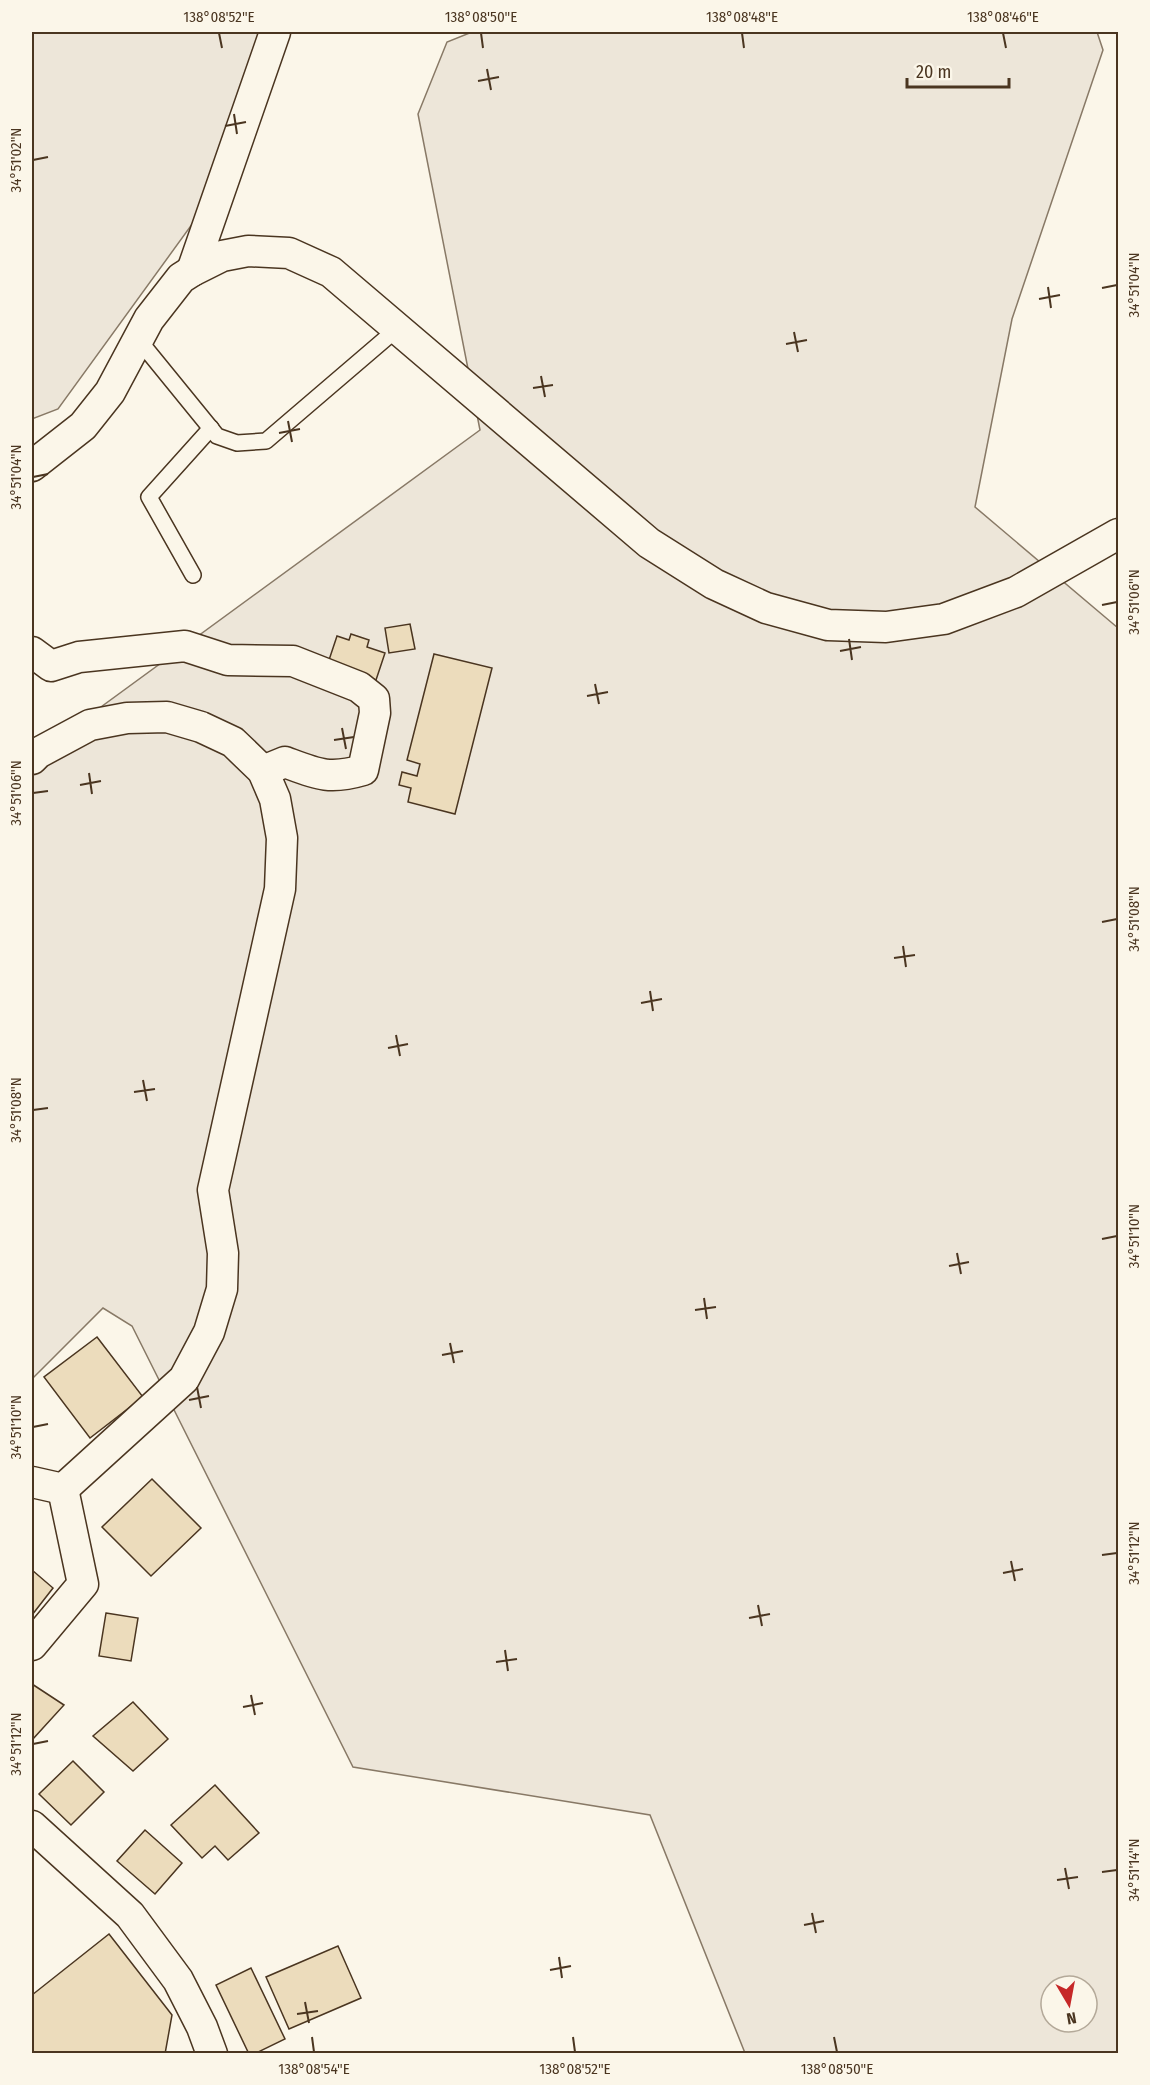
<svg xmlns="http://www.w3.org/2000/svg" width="1150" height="2085" viewBox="0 0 1150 2085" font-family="'Fira Sans Condensed',sans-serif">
	<rect width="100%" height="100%" fill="#fbf6e9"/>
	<g fill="#ede6d9" stroke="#887966" stroke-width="1.5" fill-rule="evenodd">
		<path d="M32,32h234l-60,173 -148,204 -26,10z"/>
		<path d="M472,32h625l6,18 -91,269 -37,188 143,121v1425h-373l-95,-238 -297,-48 -221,-441 -29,-18 -71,71v-615l6,-11 442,-323 -62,-316 29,-72zM1051,1986h36v36h-36z"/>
	</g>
	<g fill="#ecdcbc" stroke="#4a3520" stroke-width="1.5">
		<path d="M410,624l5,25 -26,4 -4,-25z"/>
		<path d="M351,634l18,6 -2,7 18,6 -9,27 -48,-17 9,-27 12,4z"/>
		<path d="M434,654l58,14 -37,146 -47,-12 3,-14 -12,-3 3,-13 15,4 3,-12 -13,-4z"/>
		<path d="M97,1337l46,60 -53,41 -46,-61z"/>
		<path d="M152,1479l49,49 -50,48 -49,-49z"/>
		<path d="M32,1570l21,18 -21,27z"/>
		<path d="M106,1613l32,5 -7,43 -32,-5z"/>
		<path d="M32,1684l32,21 -32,35z"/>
		<path d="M133,1702l35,37 -35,32 -40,-35z"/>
		<path d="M73,1761l31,31 -33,33 -32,-31z"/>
		<path d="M215,1785l44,48 -31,27 -13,-14 -13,12 -31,-33z"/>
		<path d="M145,1830l37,33 -27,31 -38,-33z"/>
		<path d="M109,1934l63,81 -7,39h-133v-59z"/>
		<path d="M338,1946l23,52 -72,31 -23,-52z"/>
		<path d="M251,1968l34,71 -31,15h-5l-33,-69z"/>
	</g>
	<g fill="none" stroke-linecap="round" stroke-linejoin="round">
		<g stroke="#4a3520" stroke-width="18">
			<g id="lane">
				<path d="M138,339l79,97 20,7 29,-2 132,-113"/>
				<path d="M193,575l-44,-78 62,-69"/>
			</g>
		</g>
		<g stroke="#4a3520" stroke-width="33">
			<g id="street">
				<path d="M192,271l83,-239"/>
				<path d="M32,466l51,-40 27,-34 39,-73 32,-41 11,-7 30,-15 26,-5 41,2 42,19 318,271 65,41 52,24 62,17 58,2 58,-8 72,-27 102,-58"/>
				<path d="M32,652l19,14 28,-9 106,-11 43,14 65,1 66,26 15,12 1,14 -12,57c-34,10 -46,4 -78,-8l-22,9"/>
				<path d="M32,759l6,-6 52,-28 37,-7 40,-1 34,10 32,15 30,29 12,28 7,39 -2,51 -67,301 10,63 -1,36 -13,43 -25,47 -121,110 -31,-7"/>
				<path d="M32,1645l51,-61 -20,-95"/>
				<path d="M32,1826l98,89 48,65 24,47 10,27"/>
			</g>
		</g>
		<use href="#lane" stroke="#fbf6e9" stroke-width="15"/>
		<use href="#street" stroke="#fbf6e9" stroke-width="30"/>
	</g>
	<path fill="none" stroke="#4a3520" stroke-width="2" d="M219,33l3,15M481,33l2,15M742,33l2,15M1003,33l3,15M487,69l4,21M478,81l21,-4M234,114l3,20M225,126l21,-4M33,160l15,-3M1048,287l3,21M1102,288l15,-3M1039,299l21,-4M794,332l4,20M786,344l21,-4M541,376l4,21M533,388l20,-3M288,421l4,21M279,433l21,-4M33,477l15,-3M1102,605l15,-3M849,639l3,21M840,651l21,-4M595,684l4,20M587,696l21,-4M342,728l4,21M334,740l20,-3M89,773l3,21M80,785l21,-4M33,793l15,-2M1102,922l15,-3M903,946l3,21M894,958l21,-3M650,991l3,20M641,1003l21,-4M396,1035l4,21M388,1048l20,-4M143,1080l4,21M134,1092l21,-3M33,1110l15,-2M1102,1239l15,-3M957,1253l4,21M949,1266l20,-4M704,1298l3,21M695,1310l21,-3M450,1343l4,20M442,1355l21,-4M197,1387l4,21M189,1400l20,-4M33,1427l15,-3M1102,1555l15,-2M1011,1561l4,20M1003,1573l20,-4M758,1605l4,21M749,1618l21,-4M505,1650l3,21M496,1662l21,-3M251,1695l4,20M243,1707l20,-4M33,1744l15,-3M1065,1868l4,21M1102,1872l15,-2M1057,1880l21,-3M812,1913l4,20M804,1925l20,-4M559,1957l3,21M550,1970l21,-4M305,2002l4,21M297,2014l21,-3M312,2037l2,15M573,2037l2,15M834,2037l3,15"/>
	<rect width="1150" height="2085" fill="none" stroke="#fbf6e9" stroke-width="66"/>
	<g transform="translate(1069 2004) rotate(170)"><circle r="28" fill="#fbf6e9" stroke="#b4a999" stroke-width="1.5"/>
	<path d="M0-4.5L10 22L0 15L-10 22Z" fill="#c62828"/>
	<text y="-9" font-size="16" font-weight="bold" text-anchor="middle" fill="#4a3520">N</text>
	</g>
	<path d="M907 78v9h102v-9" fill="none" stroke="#4a3520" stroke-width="3"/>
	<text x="916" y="78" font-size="18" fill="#4a3520" stroke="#fbf6e9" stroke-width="4.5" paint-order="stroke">20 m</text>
	<rect x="33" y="33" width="1084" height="2019" fill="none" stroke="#4a3520" stroke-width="2"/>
	<g font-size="15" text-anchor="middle" fill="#4a3520">
		<text x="219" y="22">138°08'52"E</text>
		<text x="481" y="22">138°08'50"E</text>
		<text x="742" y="22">138°08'48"E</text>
		<text x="1003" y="22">138°08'46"E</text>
		<text transform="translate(16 160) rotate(-90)" y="5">34°51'02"N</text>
		<text transform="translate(1134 285) rotate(-90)" y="5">34°51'04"N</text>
		<text transform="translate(16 477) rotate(-90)" y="5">34°51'04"N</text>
		<text transform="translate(1134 602) rotate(-90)" y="5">34°51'06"N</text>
		<text transform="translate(16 793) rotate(-90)" y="5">34°51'06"N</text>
		<text transform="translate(1134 919) rotate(-90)" y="5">34°51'08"N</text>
		<text transform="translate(16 1110) rotate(-90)" y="5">34°51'08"N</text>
		<text transform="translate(1134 1236) rotate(-90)" y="5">34°51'10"N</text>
		<text transform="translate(16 1427) rotate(-90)" y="5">34°51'10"N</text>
		<text transform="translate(1134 1553) rotate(-90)" y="5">34°51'12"N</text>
		<text transform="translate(16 1744) rotate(-90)" y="5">34°51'12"N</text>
		<text transform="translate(1134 1870) rotate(-90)" y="5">34°51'14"N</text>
		<text x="314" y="2074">138°08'54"E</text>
		<text x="575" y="2074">138°08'52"E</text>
		<text x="837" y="2074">138°08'50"E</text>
	</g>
</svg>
